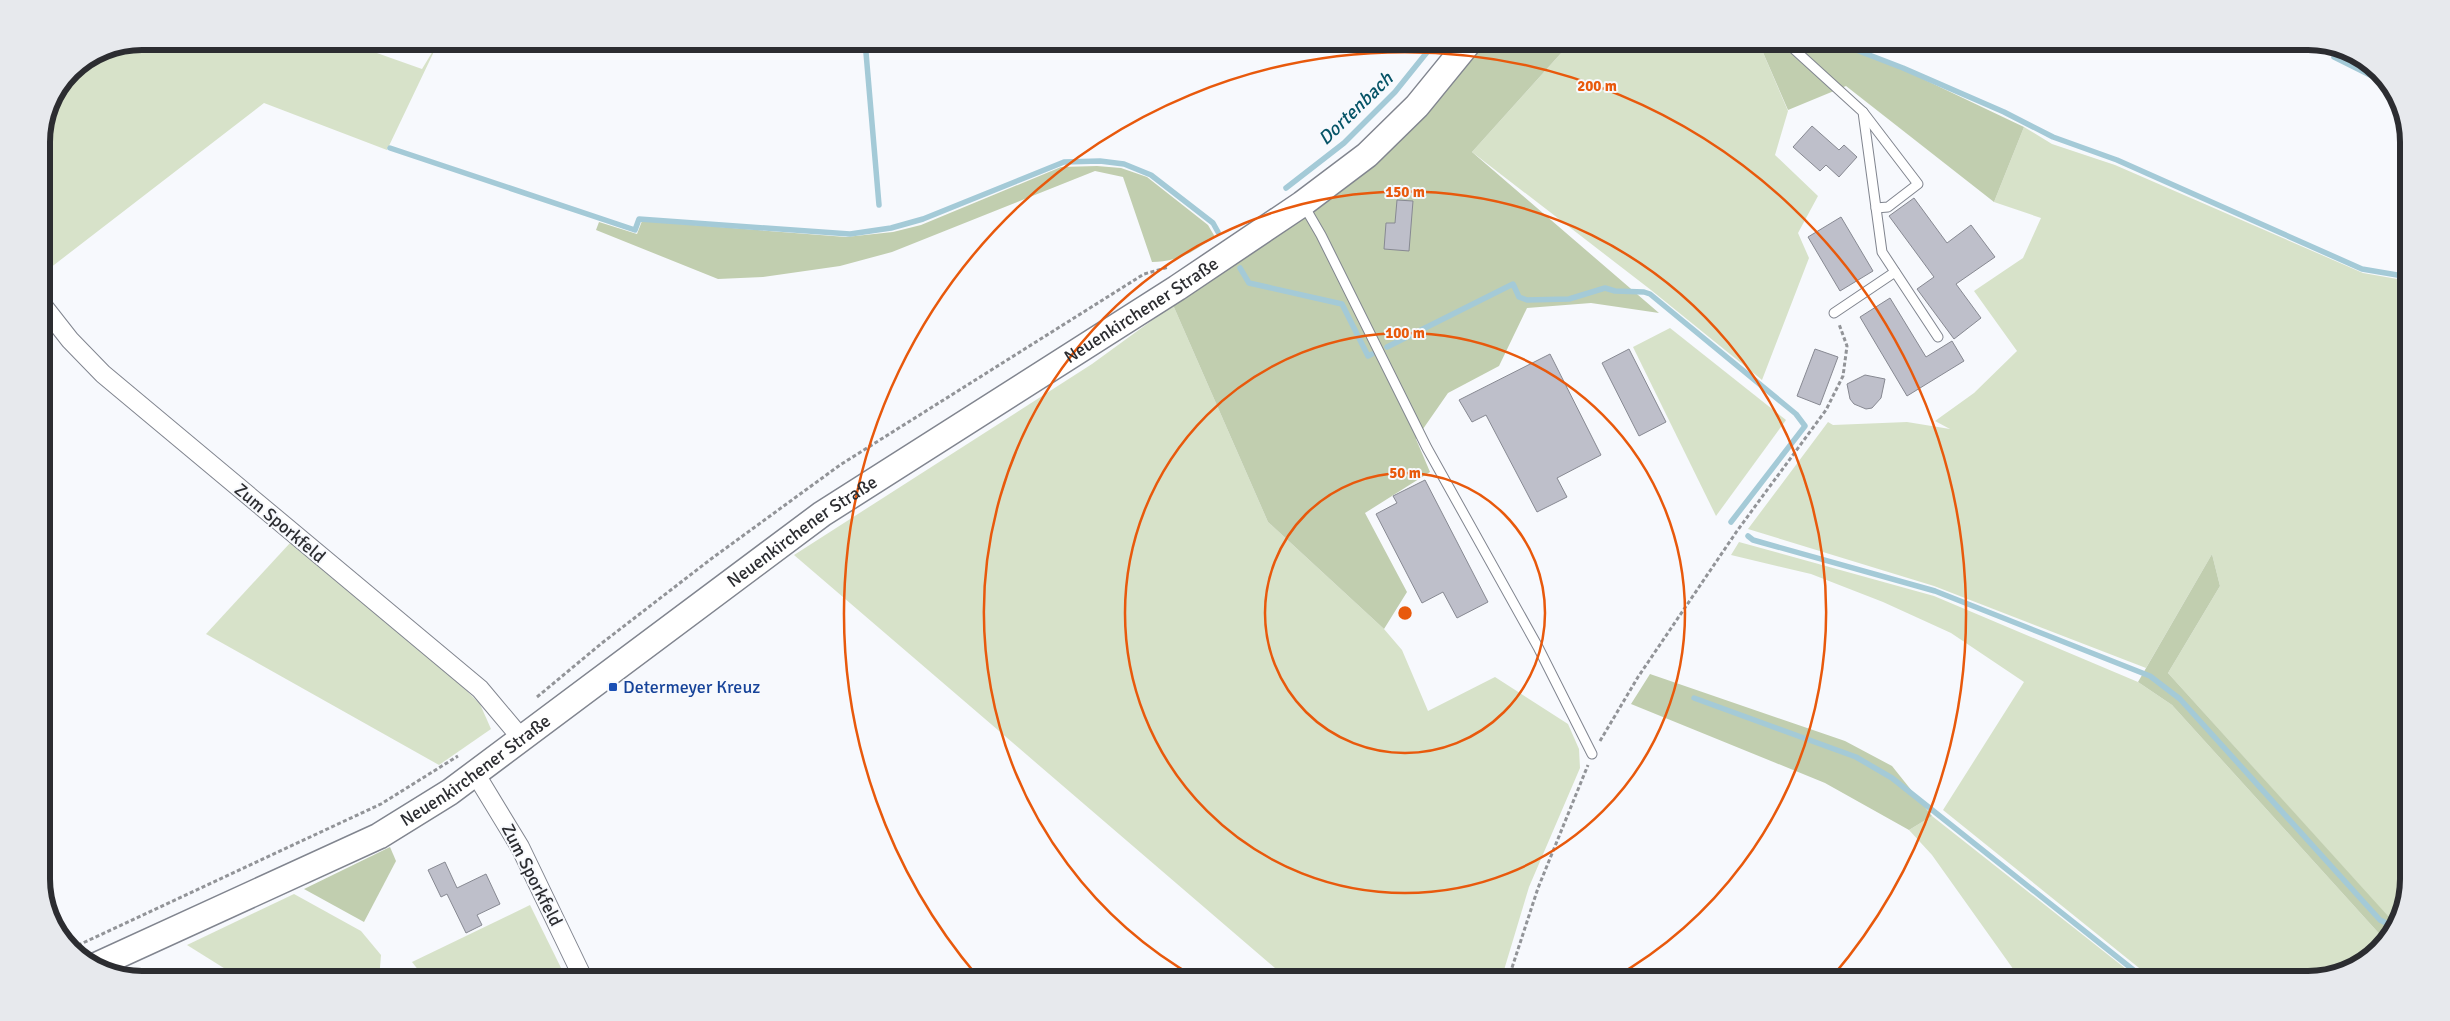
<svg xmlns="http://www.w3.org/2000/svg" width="2450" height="1021" viewBox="0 0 2450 1021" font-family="Signika,sans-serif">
	<rect width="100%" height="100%" fill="#f7f9fd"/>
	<g fill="#d7e2c9">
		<path d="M142,41h201l79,28 17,-28 -52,109 -123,-47 -223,172v-139l8,-33 22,-32 33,-22z"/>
		<path d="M1572,41h186l30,70 -13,44 43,41 -20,37 11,25 -47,122 -111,-90 -179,-138z"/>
		<path d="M2024,127l28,17 63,21 248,108 46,8v598l-8,37 -13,1 -220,-244 52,-87 -8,-32 -66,114 -212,-82 -186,-57 80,-107 5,3 74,-3 43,7 -15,-8 39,-28 43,-42 -43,-60 49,-33 18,-40 -47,-16z"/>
		<path d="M1173,305l95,217 116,107 18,21 26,61 67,-34 73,47 11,25 1,19 -51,119 -28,93h-212l-495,-425 298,-191z"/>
		<path d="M1670,328l116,92 -70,96 -83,-169z"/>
		<path d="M1739,542l195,54 204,86 34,23 212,234 -20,24 -56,17h-154l-211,-170 81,-128 -73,-49 -68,-31 -72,-28 -80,-19z"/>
		<path d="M290,543l165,136 25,25 11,25 -52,36 -233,-131z"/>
		<path d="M1932,816l208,164h-119l-89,-125 -23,-25z"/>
		<path d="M294,894l67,37 20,24 -2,25h-136l-56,-35z"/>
		<path d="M530,905l37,75h-141l-14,-18z"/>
	</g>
	<g fill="#c1ceaf">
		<path d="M1482,41h90l-100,111 187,161 -68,-10 -64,5 -28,58 -51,27 -32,46 14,33 -65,41 42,79 -23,37 -116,-107 -95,-217z"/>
		<path d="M1758,41h85l181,86 -30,75 -148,-116 -58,24z"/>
		<path d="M1097,166l24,2 26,9 61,48 7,12c-24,15 -33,24 -63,25l-29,-85 -28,-6 -203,81 -52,14 -77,11 -45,2 -122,-49 3,-8 38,12 5,-13 204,16 47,-5 28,-7 140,-58z"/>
		<path d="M2212,554l8,32 -52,87 220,243 13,2 -17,21 -212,-234 -34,-23z"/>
		<path d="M1650,674l195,67 47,25 40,50 -23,14 -84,-47 -194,-79z"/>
		<path d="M390,847l6,14 -32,61 -60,-33z"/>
	</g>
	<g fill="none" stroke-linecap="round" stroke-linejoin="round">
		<g stroke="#a4cad7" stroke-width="5.5">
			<path d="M865,41l14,164"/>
			<path d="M1833,41l70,27 101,44 49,25 64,23 245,109 47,8"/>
			<path d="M2334,57l58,29"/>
			<path d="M390,148l245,82 4,-11 211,15 41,-6 32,-9 141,-57 36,-1 24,3 27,11 62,48 5,9"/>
			<path d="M1286,188l58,-45 51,-51 41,-51"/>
			<path d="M1240,268l9,15 93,21 26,52 4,-2"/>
			<path d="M1387,347l126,-63 6,13 8,3 42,-1 36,-11 10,3 29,1 6,2 146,120 9,12 -74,96"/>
			<path d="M1748,536l5,4 182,51 215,85 30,23 200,221 14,7"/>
			<path d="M1694,698l162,59 36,21 254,202"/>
		</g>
	</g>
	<g fill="#bebfca" stroke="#878992">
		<path d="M1812,126l27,24 5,-5 13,12 -18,20 -13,-12 -6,6 -27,-24z"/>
		<path d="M1914,198l33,45 24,-18 24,32 -39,27 25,34 -27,21 -37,-50 17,-12 -45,-61z"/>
		<path d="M1397,200l16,1 -4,50 -25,-2 2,-26h9z"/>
		<path d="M1841,217l32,54 -33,20 -32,-54z"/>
		<path d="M1890,298l36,59 26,-16 12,20 -57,35 -47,-79z"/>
		<path d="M1629,349l37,73 -27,14 -37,-73z"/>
		<path d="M1815,349l23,8 -18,48 -23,-9z"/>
		<path d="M1550,354l51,101 -44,23 10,19 -30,15 -51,-97 -14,7 -13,-22z"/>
		<path d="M1865,375l20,4 -4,19 -9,10 -6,1 -12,-5 -4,-5 -3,-15z"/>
		<path d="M1425,480l63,122 -31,16 -14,-26 -21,11 -46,-89 21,-11 -4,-7z"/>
		<path d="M445,862l12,26 29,-14 14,30 -23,11 5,10 -16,8 -19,-39 -6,3 -13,-27z"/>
	</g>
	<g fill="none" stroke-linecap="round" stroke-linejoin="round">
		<g stroke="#81858f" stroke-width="11">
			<g id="lane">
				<path d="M1785,41l78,71 19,140 56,85"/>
				<path d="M1863,112l55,72 -30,23 -12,1"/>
				<path d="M1303,204l18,31 106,213 111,199 54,107"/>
				<path d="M1834,313l61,-41"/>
			</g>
		</g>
		<g stroke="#81858f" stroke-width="20">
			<g id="street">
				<path d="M41,303l29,37 33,34 377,315 42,50"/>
				<path d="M475,773l45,74 64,133"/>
			</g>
		</g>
		<g stroke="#81858f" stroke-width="28">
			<g id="secondary">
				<path id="s1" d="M95,966l284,-130 71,-44 372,-278 355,-226 125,-84 65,-49 50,-49 53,-65"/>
			</g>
		</g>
		<g stroke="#929498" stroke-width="3" stroke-dasharray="4 2.5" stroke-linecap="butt">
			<path d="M537,697l65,-54 109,-84 129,-94 304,-191 25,-7"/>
			<path d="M1600,741l38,-64 99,-146 89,-121 17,-34 4,-30 -8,-22"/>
			<path d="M72,948l309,-144 77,-48"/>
			<path d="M1508,980l30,-92 50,-123"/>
		</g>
		<use href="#lane" stroke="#fff" stroke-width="9"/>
		<use href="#street" stroke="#fff" stroke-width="18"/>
		<use href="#secondary" stroke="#fff" stroke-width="25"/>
	</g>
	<g fill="none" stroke="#e8590c" stroke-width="2.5">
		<circle cx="1405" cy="613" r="140"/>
		<circle cx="1405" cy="613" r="280"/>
		<path d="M1198 979A421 421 0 1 1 1612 979"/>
		<path d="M978 977A561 561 0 1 1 1832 977"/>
	</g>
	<rect fill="#1a4fb4" stroke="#f7f9fd" stroke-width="2" x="608" y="682" width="10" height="10" rx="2.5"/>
	<g text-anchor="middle" stroke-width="4" stroke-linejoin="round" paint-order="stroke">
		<g font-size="18" fill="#2c2d31" stroke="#f7f9fd">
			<text dy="6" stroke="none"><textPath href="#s1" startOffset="1239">Neuenkirchener Straße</textPath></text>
			<text transform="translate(280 523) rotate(40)" y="6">Zum Sporkfeld</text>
			<text dy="6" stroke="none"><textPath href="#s1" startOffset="834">Neuenkirchener Straße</textPath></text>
			<text dy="6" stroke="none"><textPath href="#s1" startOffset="429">Neuenkirchener Straße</textPath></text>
			<text transform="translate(532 875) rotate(63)" y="6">Zum Sporkfeld</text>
		</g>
		<g font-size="18" fill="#164399" stroke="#f7f9fd" text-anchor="start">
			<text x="623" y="693">Determeyer Kreuz</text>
		</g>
		<g font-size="19" font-style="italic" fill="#065467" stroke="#f7f9fd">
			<text transform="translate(1355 108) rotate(-44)" y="7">Dortenbach</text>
		</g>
	</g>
	<path d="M0 0H2450V1021H0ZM142 50H2308A92 92 0 0 1 2400 142V879A92 92 0 0 1 2308 971H142A92 92 0 0 1 50 879V142A92 92 0 0 1 142 50Z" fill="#e7e9ed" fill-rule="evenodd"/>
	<path fill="none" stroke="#2c2d31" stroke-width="6" d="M142 50H2308A92 92 0 0 1 2400 142V879A92 92 0 0 1 2308 971H142A92 92 0 0 1 50 879V142A92 92 0 0 1 142 50Z"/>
	<circle cx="1405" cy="613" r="8" fill="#e8590c" stroke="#f7f9fd" stroke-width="2.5"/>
	<g font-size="15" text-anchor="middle" font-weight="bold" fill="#e8590c" stroke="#f7f9fd" stroke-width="4" stroke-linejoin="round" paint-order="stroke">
		<text x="1597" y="91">200 m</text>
		<text x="1405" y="197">150 m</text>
		<text x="1405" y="338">100 m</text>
		<text x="1405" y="478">50 m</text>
	</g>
</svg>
